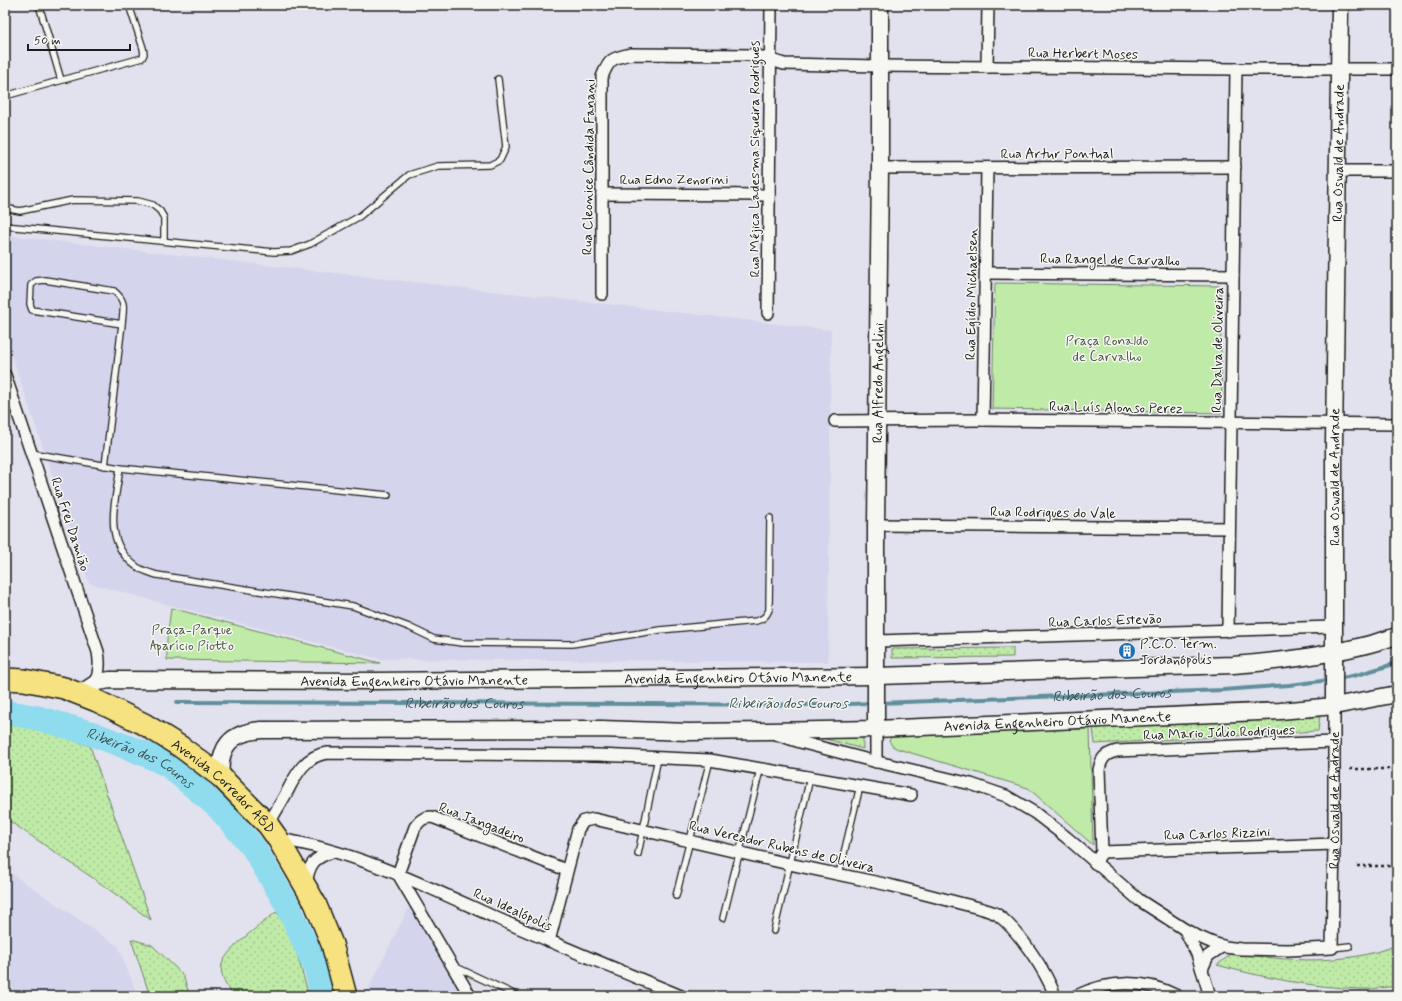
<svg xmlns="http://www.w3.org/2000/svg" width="1402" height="1001" viewBox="0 0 1402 1001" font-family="Mynerve,sans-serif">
	<defs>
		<pattern id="grass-dots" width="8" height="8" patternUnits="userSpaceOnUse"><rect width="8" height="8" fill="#bfeaa7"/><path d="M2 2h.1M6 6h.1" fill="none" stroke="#a4c88f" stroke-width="1.8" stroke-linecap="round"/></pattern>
	</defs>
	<rect width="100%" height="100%" fill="#e2e2ee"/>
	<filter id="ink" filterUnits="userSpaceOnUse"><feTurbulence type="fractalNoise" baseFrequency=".025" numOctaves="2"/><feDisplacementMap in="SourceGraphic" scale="8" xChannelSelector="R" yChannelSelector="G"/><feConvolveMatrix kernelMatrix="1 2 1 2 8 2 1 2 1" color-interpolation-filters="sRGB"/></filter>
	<g filter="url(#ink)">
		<g fill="#d4d4ec">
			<path d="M5,235l826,95 -3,332 -448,-3 -207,-53 -84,-23 -84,-247z"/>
			<path d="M5,869l113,77 20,50h-133z"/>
			<path d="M411,903l54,93h-98v-4z"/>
		</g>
		<g fill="url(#grass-dots)" stroke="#6e8362">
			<path d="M1013,648v9l-121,1v-9z"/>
			<path d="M1320,715l-2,16 -223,13 -2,-16z"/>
			<path d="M5,725h23l62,21 61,174 -51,-37 -95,-65z"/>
			<path d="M863,736v13l-45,-12z"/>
			<path d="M276,912l9,9 8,19 16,56h-76c-6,-9 -14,-20 -11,-32 5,-16 40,-40 54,-52z"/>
			<path d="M131,939l21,6 31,30 7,21h-40z"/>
			<path d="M1397,945v41c-12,1 -25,4 -37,3 -49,-2 -96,-11 -143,-24l16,-12c55,8 111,13 164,-8z"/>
		</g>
		<g fill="#bfeaa7" stroke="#6e8362">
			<path d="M995,283l225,3 2,127 -230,-4z"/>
			<path d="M171,608l209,55 -213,-3v-21z"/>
			<path d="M1090,729l3,116 -65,-57 -130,-39 -6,-3 -3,-6 7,-7z"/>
		</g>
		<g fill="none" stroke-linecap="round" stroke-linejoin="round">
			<g stroke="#618f9b" stroke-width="4">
				<path d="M1337,679l20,-4 40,-12"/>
				<path id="s1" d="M177,702l472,2 179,1 45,-2"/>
				<path id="s2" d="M879,703l344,-13 66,-5 41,-5"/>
			</g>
			<path stroke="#8fdcef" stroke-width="25" id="s3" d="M5,712l33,6 55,16 52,20 23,11 50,42 35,40 36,61 27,60 7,28"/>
			<g stroke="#1c1c1c" stroke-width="8">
				<g id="lane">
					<path d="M39,5l22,75"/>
					<path d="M5,96l137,-38 2,-4 -1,-6 -14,-43"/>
					<path d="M5,208l15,3 53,-11 65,1 15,4 7,6 4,7v23"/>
					<path d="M5,226l269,26 17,-1 19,-7 50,-28 49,-41 29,-9 52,-1 10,-5 6,-13 -8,-68"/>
					<path d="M31,453l89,15 268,27"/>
					<path d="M105,466l17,-142c1,-16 5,-22 -8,-33l-69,-11 -9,1 -5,4 -1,19 2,6 90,14"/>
					<path d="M120,468c-5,37 -18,74 17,99 6,4 14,6 20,8l196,31 56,21 25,12 28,4 110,1 88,-14 96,-9c7,-2 10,-4 13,-11l1,-92"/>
					<path d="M638,854l20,-96"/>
					<path d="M839,874l21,-88"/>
					<path d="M676,896l34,-136"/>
					<path d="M723,918l37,-148"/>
					<path d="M774,931l36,-153"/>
					<path d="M1332,948l18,-2"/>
					<path d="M454,966l64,30"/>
				</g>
			</g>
			<g stroke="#1c1c1c" stroke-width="14">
				<g id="street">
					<path d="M987,67l1,-62"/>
					<path d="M880,168l355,-1"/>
					<path d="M1338,171h59"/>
					<path d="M602,194l167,1"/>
					<path d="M986,273l247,2"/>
					<path d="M602,294v-217c7,-18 10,-19 29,-23l124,1 29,9 95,2 357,3h161"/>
					<path d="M768,313l3,-308"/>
					<path d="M5,375l93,277c2,11 2,22 -4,32"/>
					<path d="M983,420l4,-252"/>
					<path d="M835,421l148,-1 414,4"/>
					<path d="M876,525l353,3"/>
					<path d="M1228,631l8,-562"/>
					<path d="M877,641l457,-14"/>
					<path id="s4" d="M776,734l24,8 65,17 106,25 35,12 29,17 31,24 73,63 45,29 15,8 14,6 12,4 16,2 47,1 44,-2 2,-104v-138"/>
					<path d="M876,762v-33"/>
					<path d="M268,825c6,-11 13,-22 19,-33 9,-18 19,-37 41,-39l270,2 112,5 201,35"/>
					<path d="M278,839c75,11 148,47 216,78 62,27 124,53 187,79"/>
					<path d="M1102,852l232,-8"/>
					<path d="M1095,863l7,-11 -3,-82c2,-12 6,-16 18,-19l217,-9"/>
					<path d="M306,886c2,-20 7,-29 27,-34"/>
					<path d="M1185,930l12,24 13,42"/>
					<path d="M549,941l29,-112 6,-8 10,-2 195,45 100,21 94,24c5,2 11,3 15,6 21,16 48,56 57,81"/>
					<path d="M1202,969l6,-13 15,-10"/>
					<path d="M470,996l-72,-122 17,-47c5,-7 9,-10 17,-10l134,53"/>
					<path d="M1076,996c33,-16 68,-17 101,0"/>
				</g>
			</g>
			<g stroke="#1c1c1c" stroke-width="19">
				<g id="secondary">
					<path id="s5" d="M80,694l18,-12 12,-2 266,1 501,-5 356,-11c54,-4 113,-12 164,-29"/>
					<path id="s6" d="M1334,706v-264l6,-437"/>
					<path id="s7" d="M876,729v-204l4,-357v-163"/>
					<path id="s8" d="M221,777c-3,-31 10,-44 40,-47l340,-1 88,3 79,-1 108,-2 404,-18 54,-5 63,-12"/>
				</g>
			</g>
			<g stroke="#1c1c1c" stroke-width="24">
				<g id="highway">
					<path id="s9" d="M5,679l19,1 40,8 33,13 47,23 37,23 40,30 47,48 10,14 37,64 17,41 14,52"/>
				</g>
			</g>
			<g stroke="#1c1c1c" stroke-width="2.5" stroke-dasharray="3 3" stroke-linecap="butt">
				<path d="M1350,769h47"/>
				<path d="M1357,866h40"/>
				<path d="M1397,866v-10"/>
			</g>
			<use href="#lane" stroke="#f6f6f2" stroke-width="5.5"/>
			<use href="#street" stroke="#f6f6f2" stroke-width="11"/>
			<use href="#secondary" stroke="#f6f6f2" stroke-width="16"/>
			<use href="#highway" stroke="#f6e281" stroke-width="21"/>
		</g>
	</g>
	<defs>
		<g id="building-disc" transform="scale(0.9)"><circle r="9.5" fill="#1f6fb2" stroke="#f6f6f2"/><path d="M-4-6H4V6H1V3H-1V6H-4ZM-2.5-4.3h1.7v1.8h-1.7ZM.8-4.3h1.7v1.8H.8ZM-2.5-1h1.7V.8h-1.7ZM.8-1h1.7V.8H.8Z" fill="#fff"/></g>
	</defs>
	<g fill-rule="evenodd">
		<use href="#building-disc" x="1127" y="651"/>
	</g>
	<g text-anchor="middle" stroke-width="3" stroke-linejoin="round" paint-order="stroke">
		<g font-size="14" fill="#1c1c1c" stroke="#f6f6f2">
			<text transform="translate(1083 53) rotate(1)" y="5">Rua Herbert Moses</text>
			<text x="1057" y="158">Rua Artur Pontual</text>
			<text dy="5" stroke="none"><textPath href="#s6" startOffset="553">Rua Oswald de Andrade</textPath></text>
			<text transform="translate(754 159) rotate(-90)" y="5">Rua Méjica Ladesma Siqueira Rodrigues</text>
			<text transform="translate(588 167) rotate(-89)" y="5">Rua Cleonice Cândida Fanani</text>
			<text x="674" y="184">Rua Edno Zenorini</text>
			<text transform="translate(1110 259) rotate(1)" y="5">Rua Rangel de Carvalho</text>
			<text transform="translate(971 294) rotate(-89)" y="5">Rua Egídio Michaelsen</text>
			<text transform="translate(1217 350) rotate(-89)" y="5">Rua Dalva de Oliveira</text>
			<text dy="5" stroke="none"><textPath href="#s7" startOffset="346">Rua Alfredo Angelini</textPath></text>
			<text transform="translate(1116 407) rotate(1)" y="5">Rua Luís Alonso Perez</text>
			<text dy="5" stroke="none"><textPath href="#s6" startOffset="229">Rua Oswald de Andrade</textPath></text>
			<text transform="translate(1053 512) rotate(1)" y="5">Rua Rodrigues do Vale</text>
			<text transform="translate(71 524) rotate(72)" y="5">Rua Frei Damião</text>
			<text transform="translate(1105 620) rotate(-2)" y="5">Rua Carlos Estevão</text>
			<text dy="5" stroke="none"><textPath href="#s5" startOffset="662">Avenida Engenheiro Otávio Manente</textPath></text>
			<text dy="5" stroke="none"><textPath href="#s5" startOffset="338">Avenida Engenheiro Otávio Manente</textPath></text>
			<text dy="5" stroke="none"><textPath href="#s8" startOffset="868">Avenida Engenheiro Otávio Manente</textPath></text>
			<text transform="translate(1219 732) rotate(-2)" y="5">Rua Mario Júlio Rodrigues</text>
			<text dy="5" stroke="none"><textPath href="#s9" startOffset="249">Avenida Corredor ABD</textPath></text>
			<text dy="5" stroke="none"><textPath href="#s4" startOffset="761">Rua Oswald de Andrade</textPath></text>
			<text transform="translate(482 822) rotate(21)" y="5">Rua Jangadeiro</text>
			<text transform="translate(1217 833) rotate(-2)" y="5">Rua Carlos Rizzini</text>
			<text transform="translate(782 846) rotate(13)" y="5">Rua Vereador Rubens de Oliveira</text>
			<text transform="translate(513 909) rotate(24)" y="5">Rua Idealópolis</text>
		</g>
		<g font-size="14" fill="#4d5a46" stroke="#f6f6f2">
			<text x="1107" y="345">Praça Ronaldo<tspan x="1107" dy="16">de Carvalho</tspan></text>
			<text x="192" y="634">Praça-Parque<tspan x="192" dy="16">Aparício Piotto</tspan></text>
		</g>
		<g font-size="14" fill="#1c1c1c" stroke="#f6f6f2" text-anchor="start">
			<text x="1140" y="648">P.C.O. Term.<tspan x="1140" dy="16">Jordanópolis</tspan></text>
		</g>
		<g font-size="15" font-style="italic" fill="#3e565b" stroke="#f6f6f2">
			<text dy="5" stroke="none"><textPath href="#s2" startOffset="233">Ribeirão dos Couros</textPath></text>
			<text dy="5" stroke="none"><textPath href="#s1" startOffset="287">Ribeirão dos Couros</textPath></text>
			<text x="788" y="708">Ribeirão dos Couros</text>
			<text dy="5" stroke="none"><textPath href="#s3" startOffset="144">Ribeirão dos Couros</textPath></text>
		</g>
	</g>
	<rect width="1402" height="1001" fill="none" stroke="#f6f6f2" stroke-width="20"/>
	<rect x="10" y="10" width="1382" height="981" fill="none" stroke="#1c1c1c" stroke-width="1.5" filter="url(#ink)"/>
	<path d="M28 44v6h102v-6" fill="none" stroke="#1c1c1c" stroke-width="2"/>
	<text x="34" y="44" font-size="12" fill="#1c1c1c" stroke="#f6f6f2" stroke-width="3" paint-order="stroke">50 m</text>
</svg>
